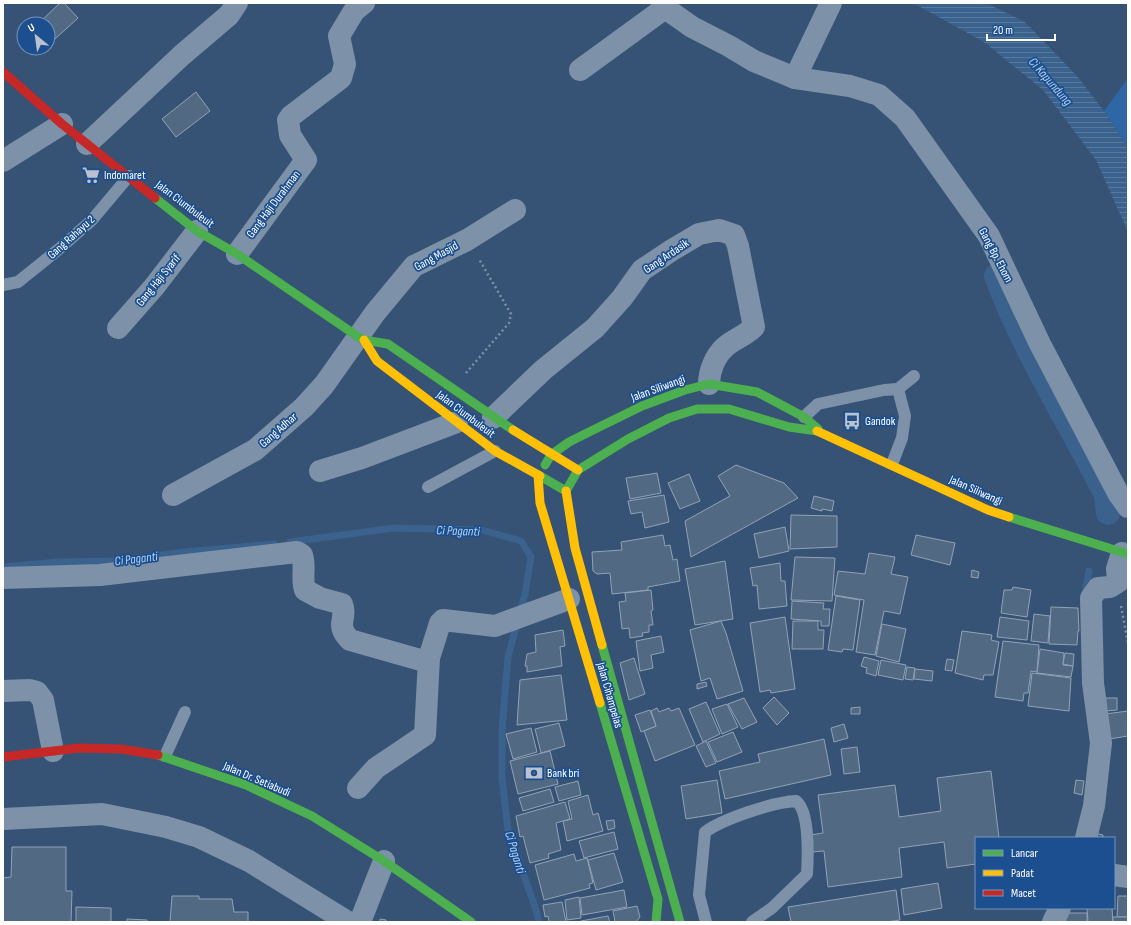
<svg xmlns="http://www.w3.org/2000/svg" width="1131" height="925" viewBox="0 0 1131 925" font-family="'Sofia Sans Condensed',sans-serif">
	<defs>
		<pattern id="water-rules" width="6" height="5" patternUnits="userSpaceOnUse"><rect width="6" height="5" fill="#3b618d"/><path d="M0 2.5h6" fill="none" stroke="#58799e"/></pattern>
	</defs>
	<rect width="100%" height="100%" fill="#365274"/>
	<path fill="#2f66a5" d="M1128,78v70l-24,-37z"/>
	<path fill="url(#water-rules)" d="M913,3h73l39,19 53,55 26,34 24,37v84l-32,-72 -53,-70 -59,-48z"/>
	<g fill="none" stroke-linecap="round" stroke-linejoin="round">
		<g stroke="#3b618d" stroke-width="7">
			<path d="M290,542l104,-14 88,2 39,11 10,16 -6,37 -5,19"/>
			<path d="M3,567l55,-5 59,-1 67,-9 90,-8"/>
			<path d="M1085,593l4,-22"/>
			<path d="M517,623l-9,34 -6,72v49l6,52 28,80 3,12"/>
		</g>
		<path stroke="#3b618d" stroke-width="24" d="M996,276c28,76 73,146 110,219l2,18"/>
	</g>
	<g fill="#526984" stroke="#92a2b6">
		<path d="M60,3h4l14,15 -23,21 -7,-8v-7h-6l-2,-2z"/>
		<path d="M196,92l14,19 -34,26 -14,-18z"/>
		<path d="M736,465l48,18 14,15 -107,59 -6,-36 45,-25 -12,-20z"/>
		<path d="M657,473l4,20 -31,6 -4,-21z"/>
		<path d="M689,474l11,27 -20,8 -12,-26z"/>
		<path d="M664,495l5,27 -24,6 -3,-16 -11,2 -3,-13z"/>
		<path d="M814,496l20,5 -2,10 -10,-2v2l-11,-3z"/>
		<path d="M791,515l46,1v31l-47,2z"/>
		<path d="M785,527l4,24 -30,7 -5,-24z"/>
		<path d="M663,535l2,11 5,-1 3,15 4,-1 3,22 -32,6v3l-36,4 -2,-21 -13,1 -4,-3 -1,-19 30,-2 -1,-8z"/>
		<path d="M916,535l39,8 -5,22 -39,-10z"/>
		<path d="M869,553l26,4 -4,17 17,3 -8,37 -16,-3 -9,44 -19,-3 8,-52 -30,-5 4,-24 27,3z"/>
		<path d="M795,557l40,1 -3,43 -41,-1z"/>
		<path d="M725,561l8,58 -38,6 -10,-56z"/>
		<path d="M780,563l1,18h4l2,25 -28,3 -2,-24 -4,1 -3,-18z"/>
		<path d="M972,570l7,2 -1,6 -7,-1z"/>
		<path d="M1013,587l18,3 -4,27 -26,-4 3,-23h8z"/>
		<path d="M651,590l2,20 -2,1 2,14h-4v7l-7,1 1,3 -13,2 -1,-10 -7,1 -3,-27 7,-1 -1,-8z"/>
		<path d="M836,596l24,4 -7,50 -10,-1 -1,3 -14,-2z"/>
		<path d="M792,601l32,2 -1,6h7l-1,17h-8v-5l-30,-2z"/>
		<path d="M1051,607l27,1 1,23h-1l-1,14 -28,-1z"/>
		<path d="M1034,614l16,2 -2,27 -17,-2z"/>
		<path d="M785,617l10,72 -24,4 -1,-3 -10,2 -10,-69z"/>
		<path d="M1000,617l29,4 -2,19 -30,-3z"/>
		<path d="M721,621l5,12 17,58 -26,8 -7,-21 -9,3 -11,-51z"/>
		<path d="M793,621h25v9h6l-1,19h-31z"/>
		<path d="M882,624l24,5 -7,33 -23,-6z"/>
		<path d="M563,630l2,16 -5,1 2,19 -35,6v-6h-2l2,-12 9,-2 -1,-17z"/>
		<path d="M962,631l30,4 -1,5 8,2 -6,33h-9l-1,5 -28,-7z"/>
		<path d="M661,636l3,16 -13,3 2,13 -13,3 -4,-30z"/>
		<path d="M1003,641l36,4 -2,27 -6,-1 -3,22h-4l-1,8 -28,-4z"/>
		<path d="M1040,649l24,4 -1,12 10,1 -2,11 -34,-4z"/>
		<path d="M1065,653l9,1 -1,12 -10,-2z"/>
		<path d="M864,657l15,4 -3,15 -10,-3 1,-5 -6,-2z"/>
		<path d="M634,658l11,36 -16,6 -9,-37z"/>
		<path d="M947,659l7,1 -2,11 -7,-1z"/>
		<path d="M881,660l25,5 -3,15 -25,-5z"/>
		<path d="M907,667l8,1 -2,12 -8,-1z"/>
		<path d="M915,669l18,2 -1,10 -18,-2z"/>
		<path d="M1032,673l39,5 -2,33 -41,-5z"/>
		<path d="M561,675l6,45 -50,5 3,-45z"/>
		<path d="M706,682l1,4 -10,3v-5z"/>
		<path d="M774,697l15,16 -12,12 -14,-17z"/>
		<path d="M744,698l13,24 -15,7 -14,-25z"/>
		<path d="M1106,698h11v12l-12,1z"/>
		<path d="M706,702l14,32 -17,8 -14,-33z"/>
		<path d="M727,704l11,23 -16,7 -10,-25z"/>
		<path d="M860,707v7h-9v-6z"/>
		<path d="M657,708l2,4 10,-4 2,3 8,-3 16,37 -40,16 -11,-30 12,-5 -5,-15z"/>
		<path d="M650,710l6,16 -15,6 -6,-17z"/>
		<path d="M1128,711v25l-19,3 -4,-25z"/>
		<path d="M559,723l6,23 -24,7 -6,-24z"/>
		<path d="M844,724l4,14 -14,4 -3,-14z"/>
		<path d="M531,728l6,24 -24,7 -7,-25z"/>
		<path d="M733,732l9,20 -25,10 -9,-20z"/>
		<path d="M824,739l7,36 -106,24 -6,-28 41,-9 -2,-8z"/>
		<path d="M706,741l10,22 -10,4 -10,-21z"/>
		<path d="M857,747l3,25 -16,2 -3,-25z"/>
		<path d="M550,751l8,33 -40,10 -8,-33z"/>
		<path d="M991,771l8,67h-23v26l-29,4 -3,-26 -45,6 3,29 -74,10 -4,-36 -12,1 -2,-17 13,-2 -5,-38 77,-10 4,32 42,-6 -4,-33z"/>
		<path d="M717,780l5,33 -36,6 -5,-33z"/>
		<path d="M1076,780l8,1 -2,14 -8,-2z"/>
		<path d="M578,781l3,14 -22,6 -4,-14z"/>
		<path d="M550,789l4,13 -31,9 -4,-13z"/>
		<path d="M588,795l5,20 5,-2 5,18 -36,10 -4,-20 9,-2 -4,-18z"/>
		<path d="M565,802l5,17 -14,4 5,27 -13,4 1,4 -19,5 -7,-27 -3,1 -4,-21z"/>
		<path d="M614,820l1,8 -7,2 -2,-9z"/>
		<path d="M614,832l4,17 -34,9 -5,-17z"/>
		<path d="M1091,832l12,3v3h-13z"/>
		<path d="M12,847h54v44h6l-1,31h-68v-44l8,-1z"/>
		<path d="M614,853l9,29 -27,8 -8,-30z"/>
		<path d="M574,854l2,7 11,-3 6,25 -4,1 1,4 -46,12 -9,-35z"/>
		<path d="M938,883l4,25 -38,7 -3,-26z"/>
		<path d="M624,890l3,17 -45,8 -2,-17z"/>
		<path d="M896,890l4,30 -14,2h-95l-3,-15z"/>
		<path d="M172,896h27v3h33l2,13h14v10h-78z"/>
		<path d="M1118,896h10v21h-11z"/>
		<path d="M579,897l2,21 -14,2 -2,-20z"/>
		<path d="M562,902l4,20h-17l-1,-6 -3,1 -2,-12z"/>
		<path d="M637,906l3,11 -4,5h-21l-2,-11z"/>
		<path d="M76,907l35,1v14h-35z"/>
		<path d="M1087,908h25l1,14h-25z"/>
		<rect x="1061" y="913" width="26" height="9"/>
		<path d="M608,916l2,6h-29v-1z"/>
		<rect x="1113" y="917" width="15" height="5"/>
		<path d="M127,919l20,1v2h-20z"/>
		<path d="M380,919l6,1v2h-6z"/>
	</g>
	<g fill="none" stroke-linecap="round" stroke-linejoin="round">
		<g stroke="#7d92a8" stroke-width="2.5" stroke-dasharray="2 3" stroke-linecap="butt">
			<path d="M466,373l43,-50 2,-9 -32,-55"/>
			<path d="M1121,606l7,37"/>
		</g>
		<g stroke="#7d92a8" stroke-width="12">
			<path d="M3,285l15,-3 41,-33 33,-29 37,-44"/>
			<path d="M898,389l16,-13"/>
			<path d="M804,417l14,-13 66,-14 14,-1 7,27 -3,22 -10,26"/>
			<path d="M428,487l67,-36"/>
			<path d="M165,756l20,-44"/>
			<path d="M706,922l-7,-27 6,-63c18,-13 68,-30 91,-31 14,10 12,56 11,73l-35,34 -20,14"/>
		</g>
		<g stroke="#7d92a8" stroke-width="22">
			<path d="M662,3l3,5 27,19 37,19 25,15 41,17 55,8 29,9 26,23 84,118 51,108 78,149 10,14"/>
			<path d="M580,70l85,-62"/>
			<path d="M795,78l36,-75"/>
			<path d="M87,144l95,-89 47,-40 8,-12"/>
			<path d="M3,161l59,-37"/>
			<path d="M237,254l69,-94 -16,-25 -2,-15 3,-4 50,-38 4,-14 -6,-28 15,-25 10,-8"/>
			<path d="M118,328l36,-41 43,-56"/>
			<path d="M493,418l50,-48 52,-42 27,-30 20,-28 30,-20 27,-16 20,-4 15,5 4,11 16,81c-9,9 -20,12 -29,20 -10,9 -16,24 -16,37"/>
			<path d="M320,471l42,-13 95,-36"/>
			<path d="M173,495l82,-45 49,-43 20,-22 51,-72 39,-47 53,-26 48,-30"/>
			<path d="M3,578l97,-3 197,-23 5,3c4,12 -1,24 3,35l15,8 22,6c6,15 -8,20 8,36l74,21 5,-3 11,-35 3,-3 52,6 74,-27"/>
			<path d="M3,691l27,-1 7,2 6,8 10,51"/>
			<path d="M358,788l18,-20 49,-33 4,-77"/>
			<path d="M3,819l99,-5 64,13 33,10 50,24 99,61"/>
			<path d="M1086,838l8,-32 7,-63 -8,-60 -2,-85 7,-10 12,-1 8,-5 -1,-13 5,-16"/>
			<path d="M1114,875l14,2"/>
			<path d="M360,922l24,-61"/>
			<path d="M1053,922l7,-14"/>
		</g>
		<g stroke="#4caf50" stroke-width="9">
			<path d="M155,198l42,33 40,23 120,82 7,4 24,4 125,86"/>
			<path d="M545,465l6,-10 18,-13 18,-9 55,-27 43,-16 24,-6 48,8 47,25 14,12"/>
			<path d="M540,476l26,15 12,-21 50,-31 41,-21 28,-9h32l60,18 28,4"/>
			<path d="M1009,517l119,37"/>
			<path d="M602,645l78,277"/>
			<path d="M600,703l58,196 -2,23"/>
			<path d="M158,755l88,30 66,31 72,45 87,61"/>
		</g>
		<g stroke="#ffc107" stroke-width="9">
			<path d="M364,340l13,21 118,90 45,25"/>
			<path d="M513,430l65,40"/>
			<path d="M817,431l171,79 21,7"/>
			<path d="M538,475l2,28 60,200"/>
			<path d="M566,491l9,57 27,97"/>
		</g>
		<g stroke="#c62828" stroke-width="9">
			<path d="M3,72l59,52 93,74"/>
			<path d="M3,757l76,-9 42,1 37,6"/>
		</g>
	</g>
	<defs>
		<g id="supermarket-bare" transform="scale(1.38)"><path d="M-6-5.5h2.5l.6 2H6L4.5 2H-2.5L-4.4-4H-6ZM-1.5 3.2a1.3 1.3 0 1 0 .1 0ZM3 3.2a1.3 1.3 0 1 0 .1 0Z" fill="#b9c2ce" stroke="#1b4f8f" stroke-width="2.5" paint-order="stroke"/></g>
		<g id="bus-bare" transform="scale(1.38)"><path d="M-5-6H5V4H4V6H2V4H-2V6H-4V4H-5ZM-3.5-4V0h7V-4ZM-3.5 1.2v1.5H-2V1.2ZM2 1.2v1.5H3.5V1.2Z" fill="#b9c2ce" stroke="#1b4f8f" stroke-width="2.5" paint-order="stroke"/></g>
		<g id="bank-bare" transform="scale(1.38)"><path d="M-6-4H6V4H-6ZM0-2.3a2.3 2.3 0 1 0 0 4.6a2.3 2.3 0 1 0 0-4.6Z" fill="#b9c2ce" stroke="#1b4f8f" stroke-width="2.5" paint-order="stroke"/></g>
	</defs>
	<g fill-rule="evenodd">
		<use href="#supermarket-bare" x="91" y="175"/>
		<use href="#bus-bare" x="852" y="421"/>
		<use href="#bank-bare" x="534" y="773"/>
	</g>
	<g text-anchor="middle" stroke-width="3.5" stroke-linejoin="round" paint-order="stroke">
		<g font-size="12" fill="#fff" stroke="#1b4f8f" text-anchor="start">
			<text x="104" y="179">Indomaret</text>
			<text x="865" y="425">Gandok</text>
			<text x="547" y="777">Bank bri</text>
		</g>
		<g font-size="12" fill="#fff" stroke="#1b4f8f">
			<text transform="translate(185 204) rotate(37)" y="4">Jalan Ciumbuleuit</text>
			<text transform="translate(273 204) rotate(-53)" y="4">Gang Haji Durahman</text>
			<text transform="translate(71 237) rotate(-42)" y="4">Gang Rahayu 2</text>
			<text transform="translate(996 255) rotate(62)" y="4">Gang Bp. Ehom</text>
			<text transform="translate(436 256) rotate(-29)" y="4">Gang Masjid</text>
			<text transform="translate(666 256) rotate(-34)" y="4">Gang Ardasik</text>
			<text transform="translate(158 280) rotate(-51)" y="4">Gang Haji Syarif</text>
			<text transform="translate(658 388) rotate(-20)" y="4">Jalan Siliwangi</text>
			<text transform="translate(466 414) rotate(37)" y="4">Jalan Ciumbuleuit</text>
			<text transform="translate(278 430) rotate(-41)" y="4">Gang Adhar</text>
			<text transform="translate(976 490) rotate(24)" y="4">Jalan Siliwangi</text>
			<text transform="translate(610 695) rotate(74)" y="4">Jalan Cihampelas</text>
			<text transform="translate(257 779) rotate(23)" y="4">Jalan Dr. Setiabudi</text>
		</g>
		<g font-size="13" font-style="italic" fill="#b5d3f5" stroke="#1b4f8f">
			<text transform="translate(1051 81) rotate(49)" y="5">Ci Kapundung</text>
			<text transform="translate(458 530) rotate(2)" y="5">Ci Paganti</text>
			<text transform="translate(136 558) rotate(-7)" y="5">Ci Paganti</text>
			<text transform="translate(516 852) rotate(73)" y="5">Ci Paganti</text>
		</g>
	</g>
	<rect width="1131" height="925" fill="none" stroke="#ffffff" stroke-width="8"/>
	<rect x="975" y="837" width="140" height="72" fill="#1b4f8f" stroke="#7695bc"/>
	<rect x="983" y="850" width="20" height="6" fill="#4caf50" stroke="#7695bc"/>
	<text x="1011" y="857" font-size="12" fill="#ffffff">Lancar</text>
	<rect x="983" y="870" width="20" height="6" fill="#ffc107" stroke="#7695bc"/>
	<text x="1011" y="877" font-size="12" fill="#ffffff">Padat</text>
	<rect x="983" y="890" width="20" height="6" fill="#c62828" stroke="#7695bc"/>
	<text x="1011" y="897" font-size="12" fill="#ffffff">Macet</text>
	<g transform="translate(36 36) rotate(331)"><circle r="19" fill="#1b4f8f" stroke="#7695bc"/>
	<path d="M0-3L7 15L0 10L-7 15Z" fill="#b9c2ce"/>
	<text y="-6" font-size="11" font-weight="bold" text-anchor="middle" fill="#ffffff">U</text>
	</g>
	<path d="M987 34v6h68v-6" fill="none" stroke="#ffffff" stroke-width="2"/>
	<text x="993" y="34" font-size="12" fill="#ffffff" stroke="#1b4f8f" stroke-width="3" paint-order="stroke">20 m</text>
</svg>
